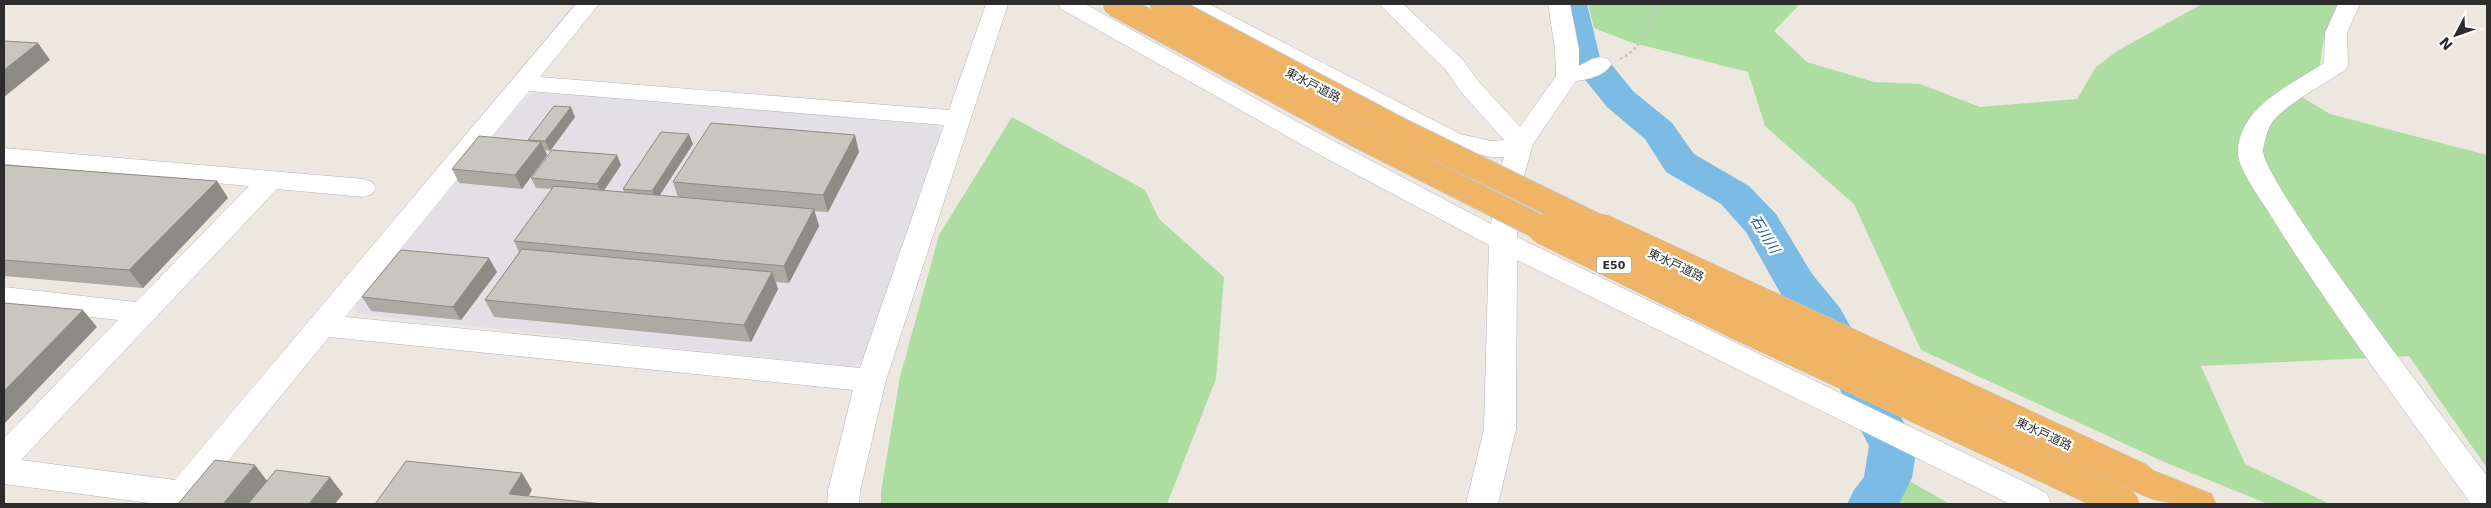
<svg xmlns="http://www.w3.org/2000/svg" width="2491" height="508" viewBox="0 0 2491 508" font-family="'DejaVu Sans','Noto Sans JP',sans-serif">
	<rect width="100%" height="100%" fill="#ece8df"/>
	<path fill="#e2dfe5" d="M538,92l394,30 11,9 -73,223 -17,13 -494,-53 -6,-10 170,-206z"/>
	<g fill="#aedda1">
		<path d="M1588,4h212l-26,27 33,31 67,20 46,2 60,23 97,-8 19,-32 21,-16 85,-47h135l-13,33 -4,28 -33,23 43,26 157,41v313l-78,-112 -208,10 44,98 85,40h-62l-106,-43 -241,-111 -67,-146 -89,-78 -17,-54 -118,-30 -36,-14z"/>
		<path d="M1012,117l133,73 14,29 65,58 -8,102 -49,125h-286v-12l19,-115 39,-142z"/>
		<path d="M1911,482l39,22h-73z"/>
	</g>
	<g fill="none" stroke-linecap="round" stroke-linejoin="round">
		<path fill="#7cbbe4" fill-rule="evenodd" d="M1553,4h34l13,54 12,7 21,26 39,32 22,31 55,32 27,28 36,60 28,34 77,138 -5,32 -13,26h-52l7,-14 10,-13 5,-31 -61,-118 -26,-32 -36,-64 -25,-28 -55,-32 -21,-33 -38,-32 -21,-26 -13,-9 -8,-12z"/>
		<g stroke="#b3b4be" stroke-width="1">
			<g id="minor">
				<path d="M576,4h23l-59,73 409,33 37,-106h22l-122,376 -26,111 -1,13h-32l1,-13 25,-101 -524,-53 -136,167h-35l-154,-20v-46l114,-118 -114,-13v-20l132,15 113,-116 -245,-22v-16l359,31 9,3 4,6 -4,6 -9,3 -86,-8 -256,271 154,20zM529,91l415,34 -84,243 -515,-51z"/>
				<path d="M1058,4h27l209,116 197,104 5,-41 8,-26h-13l-48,-11 -259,-137 -3,-5h28l251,130 31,7 13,-1 -43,-48 -15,-22 -67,-66h24l60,56 16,22 41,45 36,-51 -1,-27 -7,-45h22l9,45v17l13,-7 8,-2 8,2 4,5c-8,12 -22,15 -36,17l-43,63 -11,39 -5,54 518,250 12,7 4,10h-41l-493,-244 -1,169 -18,75h-32l18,-75 5,-184 -158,-84 -270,-152z"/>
				<path d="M2338,4h22l-13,29 1,33 -4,5c-17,11 -64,37 -73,53 -4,6 -6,18 -8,25 -5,28 195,287 224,327v28h-16c-69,-98 -142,-194 -205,-296 -8,-13 -29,-41 -28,-57 2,-45 53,-66 86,-88l1,-30z"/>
			</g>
		</g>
		<g stroke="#c8c8c8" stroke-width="1">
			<path id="highway" d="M2140,465l72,29 4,10c-28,0 -77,3 -92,-26l5,-9z"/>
		</g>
		<path stroke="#c8c8c8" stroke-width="2.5" stroke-dasharray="3 2.5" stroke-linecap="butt" d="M1620,59c23,-10 28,-35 38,-55"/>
		<use href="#minor" fill="#fff" fill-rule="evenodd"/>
		<use href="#highway" fill="#f0b467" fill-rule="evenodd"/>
		<g stroke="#c8c8c8" stroke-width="26" stroke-linecap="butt">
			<g id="highway-bridge-far1">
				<path d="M1115,4l248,134 182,92"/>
				<path d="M1162,4l240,127 203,99"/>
			</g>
		</g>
		<g stroke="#c8c8c8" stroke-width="31" stroke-linecap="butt">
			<g id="highway-bridge">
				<path d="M1543,229l198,97 383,178"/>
				<path d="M1602,229l538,249"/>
			</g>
		</g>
		<use href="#highway-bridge-far1" stroke="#f0b467" stroke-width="24"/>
		<use href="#highway-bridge" stroke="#f0b467" stroke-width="30"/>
	</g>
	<g fill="#acaaa3">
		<path d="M575,117l-25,34 -5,-1 2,5 -25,34 -63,-6 -7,-14 76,-29z"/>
		<path d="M693,144l-34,52 19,1 -5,-15 186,-30 -31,60 -14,-1 5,15 -30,57 -13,-1 2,7 -27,53 -257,-25 -9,-17 34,-48 -5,-11 38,-52 -16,-1 -5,-10 90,-13 -17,26 20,1 -1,-3z"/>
		<path d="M4,165l213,16 11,17 -85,90 -139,-12z"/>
		<path d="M497,272l-36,48 -90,-9 -9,-14z"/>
	</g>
	<g fill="#8c8b85">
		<path d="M38,43l12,17 -46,37v-27z"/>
		<path d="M571,107l4,10 -25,34 -5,-10z"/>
		<path d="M689,134l4,10 -37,57 -4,-10z"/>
		<path d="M855,135l4,17 -31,60 -5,-17z"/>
		<path d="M541,142l6,13 -25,34 -7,-14z"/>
		<path d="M617,155l4,10 -19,28 -5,-9z"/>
		<path d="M217,181l11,17 -85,90 -14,-18z"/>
		<path d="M814,209l5,17 -30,57 -5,-17z"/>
		<path d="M489,258l8,14 -36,48 -8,-13z"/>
		<path d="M772,272l6,17 -27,53 -7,-17z"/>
		<path d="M83,310l14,17 -93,97v-33z"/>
		<path d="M255,465l13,17 -18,22h-27z"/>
		<path d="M522,473l10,17 -8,14 -15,-10z"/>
		<path d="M330,477l13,17 -8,10h-26z"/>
	</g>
	<g fill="#c8c6be" stroke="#8c8b85">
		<path d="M4,41l34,2 -34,27z"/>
		<path d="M554,106l17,1 -26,34 -17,-1z"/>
		<path d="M711,123l144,12 -32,60 -150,-13z"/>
		<path d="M661,132l28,2 -37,57 -29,-2z"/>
		<path d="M479,136l62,6 -26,33 -63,-6z"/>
		<path d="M552,150l65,5 -20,29 -66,-6z"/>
		<path d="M4,165l213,16 -88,89 -125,-10z"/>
		<path d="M554,186l260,23 -30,57 -270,-25z"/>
		<path d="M522,249l250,23 -28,53 -259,-25z"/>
		<path d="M401,250l88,8 -36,49 -91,-10z"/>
		<path d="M4,303l79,7 -79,81z"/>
		<path d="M215,460l40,5 -32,39h-45z"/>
		<path d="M406,461l116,12 -13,21 94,10h-228z"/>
		<path d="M276,470l54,7 -21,27h-61z"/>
	</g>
	<g text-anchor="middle" stroke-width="4.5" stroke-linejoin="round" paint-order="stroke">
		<rect fill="#fff" stroke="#6b6b6b" stroke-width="1" x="1596.5" y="256.5" width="35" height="17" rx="4"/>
		<g font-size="11" font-weight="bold" fill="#2c2c2c">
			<text x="1614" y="269">E50</text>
		</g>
		<g font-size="12" fill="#2c2c2c" stroke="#fff">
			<text transform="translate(1313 85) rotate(27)" y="4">東水戸道路</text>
			<text transform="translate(1676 265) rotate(25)" y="4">東水戸道路</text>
			<text transform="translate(2044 434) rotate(25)" y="4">東水戸道路</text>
		</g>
		<g font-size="14" font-style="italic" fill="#1a5991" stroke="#fff">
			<text transform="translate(1765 234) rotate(58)" y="5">石川川</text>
		</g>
	</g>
	<rect width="2491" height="508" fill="none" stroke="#2c2c2c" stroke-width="10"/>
	<g transform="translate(2456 35) rotate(229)" stroke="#ffffff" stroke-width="4" paint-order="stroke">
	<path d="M0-4L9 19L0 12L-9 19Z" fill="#2c2c2c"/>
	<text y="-8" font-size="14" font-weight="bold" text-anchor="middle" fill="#2c2c2c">N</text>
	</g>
</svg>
